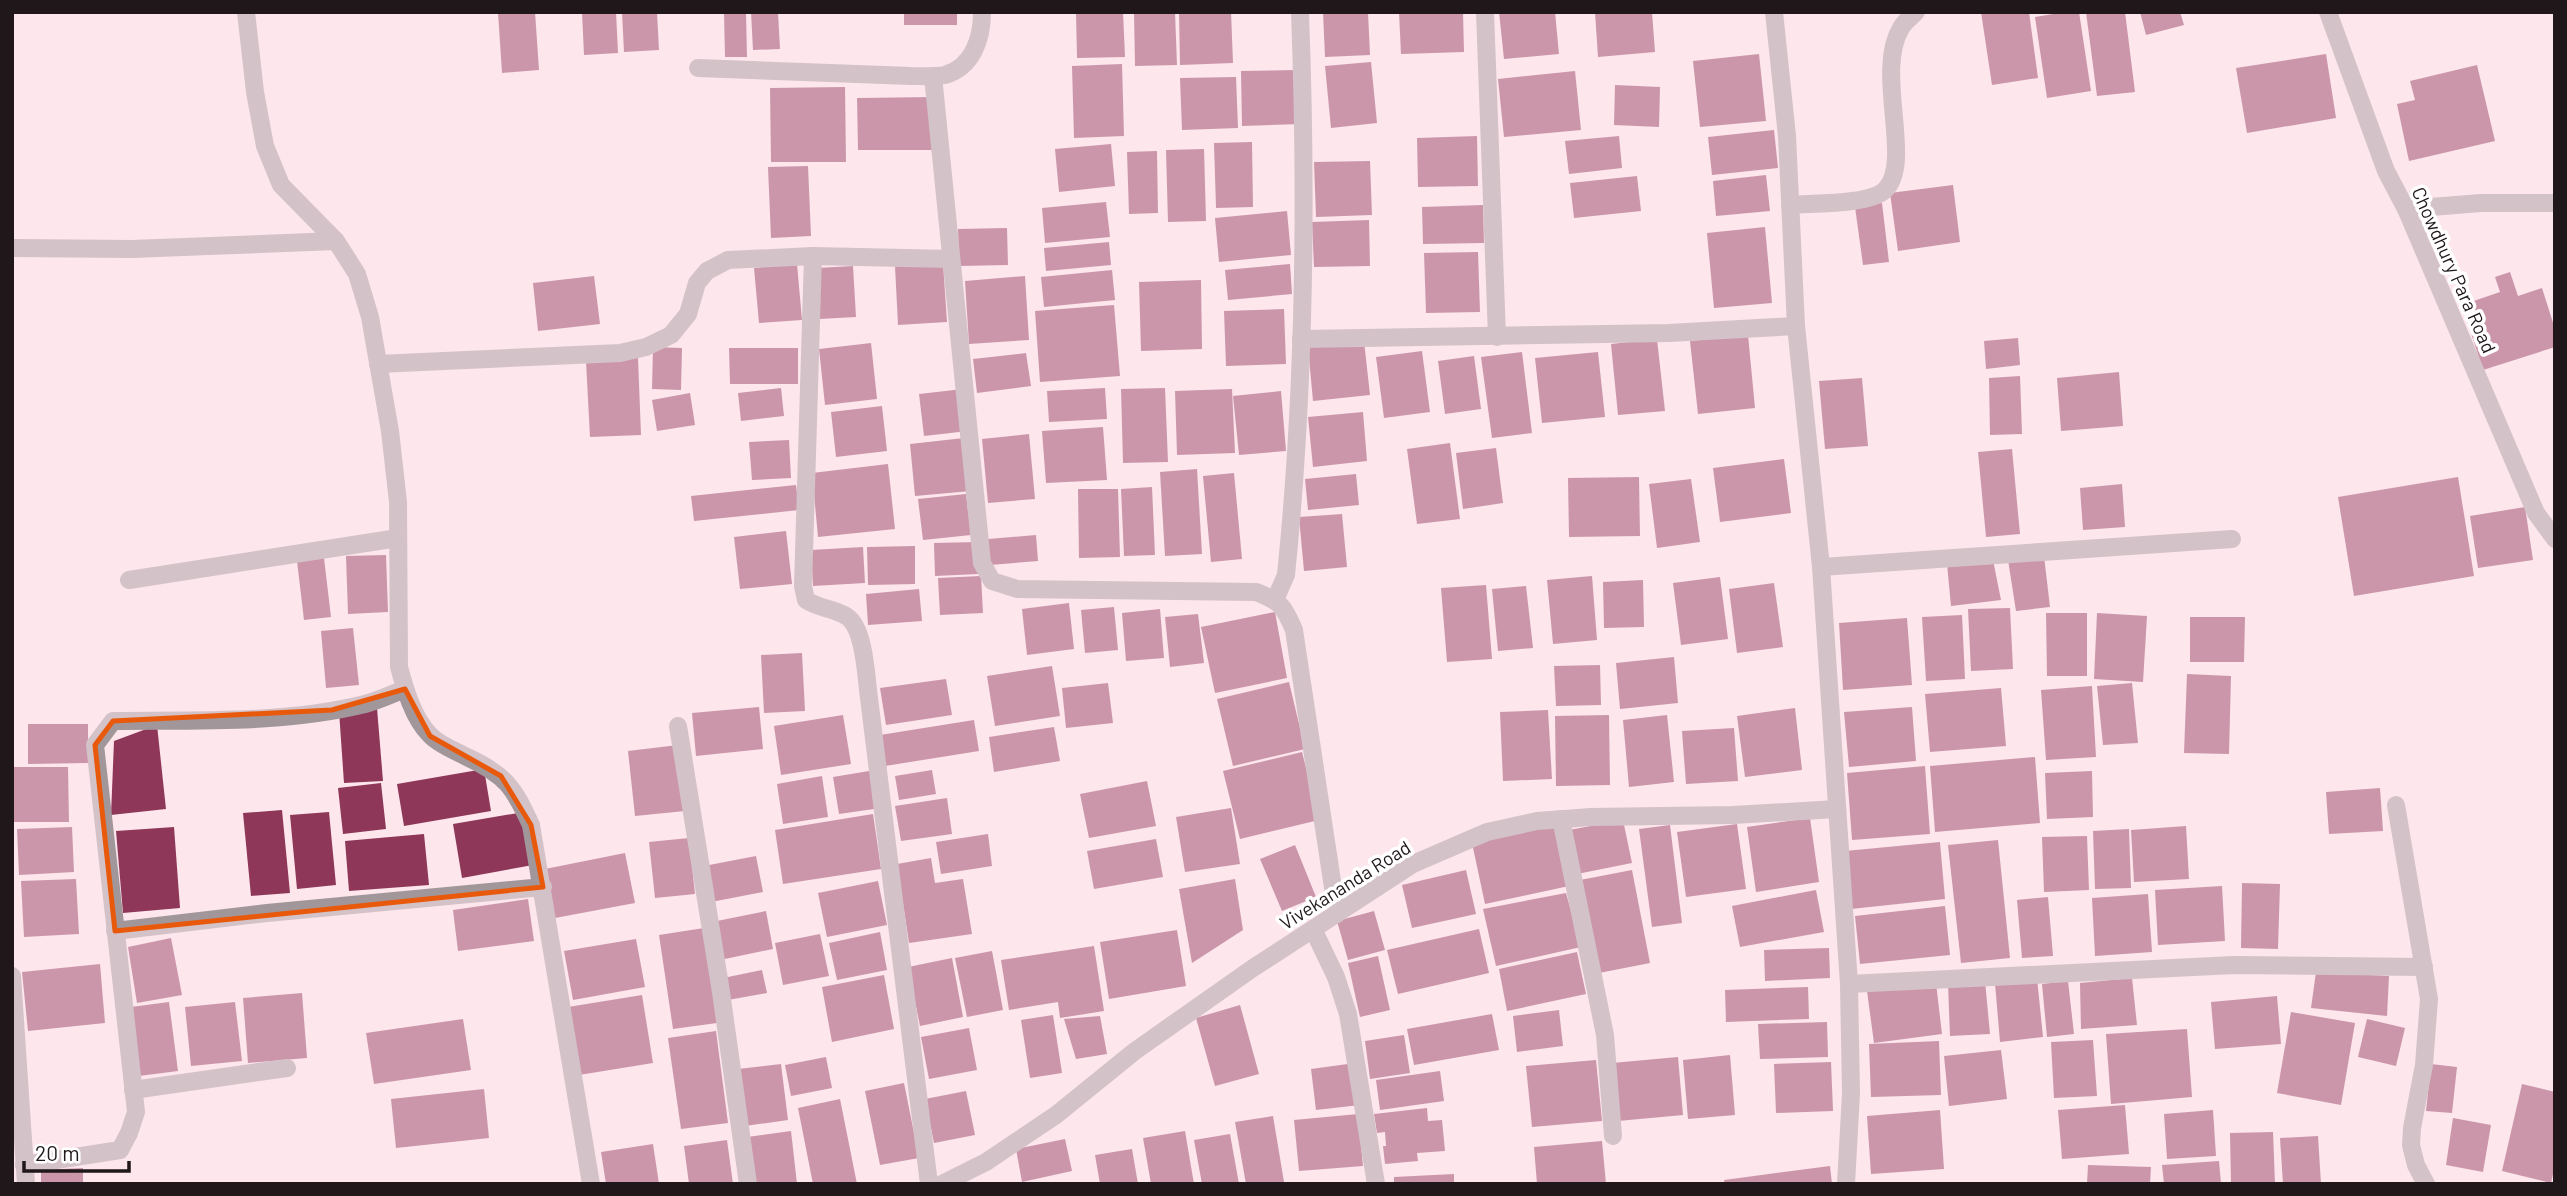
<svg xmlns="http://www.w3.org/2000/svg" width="2567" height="1196" viewBox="0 0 2567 1196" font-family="Barlow,sans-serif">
	<rect width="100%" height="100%" fill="#fde6ec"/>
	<g fill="#8f3759">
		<path d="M498,12h37l4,58 -37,3z"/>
		<path d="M582,12h34l2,41 -34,2z"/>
		<path d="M622,12h35l2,38 -35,2z"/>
		<path d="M724,12h22l1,45h-22z"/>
		<path d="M751,12h27l2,37 -27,1z"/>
		<rect x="904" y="12" width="53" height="13"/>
		<path d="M1076,12h47l2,45 -48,1z"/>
		<path d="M1134,12h41l2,53 -42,1z"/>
		<path d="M1179,12h52l2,51 -53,2z"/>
		<path d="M1323,12h45l2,43 -45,2z"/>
		<path d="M1399,12h64l1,40 -63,2z"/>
		<path d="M1499,12h56l4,42 -55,5z"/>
		<path d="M1595,12h57l3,40 -57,5z"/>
		<path d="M1981,12h48l9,66 -46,7z"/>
		<path d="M2065,12h14l12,79 -44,7 -12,-81z"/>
		<path d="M2086,12h39l10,80 -38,4z"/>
		<path d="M2140,12h40l4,13 -38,10z"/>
		<path d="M1759,54l7,67 -66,6 -7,-66z"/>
		<path d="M2326,54l10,64 -89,15 -11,-65z"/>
		<path d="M1371,62l6,61 -46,5 -6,-62z"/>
		<path d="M1122,64l2,72 -50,2 -2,-72z"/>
		<path d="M2477,65l18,76 -86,20 -12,-57 18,-4 -5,-19z"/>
		<path d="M1299,70l1,54 -58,2 -1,-55z"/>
		<path d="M1575,71l6,59 -77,7 -6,-58z"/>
		<path d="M1236,77l2,51 -56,2 -2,-52z"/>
		<path d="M1615,85l45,2 -1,40 -45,-2z"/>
		<path d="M845,87l1,75h-75l-1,-74z"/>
		<path d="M934,97v53h-76l-1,-52z"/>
		<path d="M1774,130l4,38 -66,7 -4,-38z"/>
		<path d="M1477,136l1,50 -60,1 -1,-49z"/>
		<path d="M1619,136l3,32 -53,6 -4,-33z"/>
		<path d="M1252,142l1,65 -37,1 -2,-65z"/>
		<path d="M1111,144l4,42 -56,6 -4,-43z"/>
		<path d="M1204,149l2,72 -38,1 -2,-72z"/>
		<path d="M1157,151l1,62 -29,1 -2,-62z"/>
		<path d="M1370,161l2,54 -56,2 -2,-55z"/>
		<path d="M808,166l3,70 -40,2 -3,-71z"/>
		<path d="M1766,175l4,36 -54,5 -3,-35z"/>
		<path d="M1637,176l4,35 -67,7 -4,-35z"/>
		<path d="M1953,185l7,57 -62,9 -8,-58z"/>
		<path d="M1106,202l4,35 -65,6 -3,-35z"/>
		<path d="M1882,203l7,59 -26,3 -8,-58z"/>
		<path d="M1483,205l1,38 -61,1 -1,-37z"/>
		<path d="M1287,211l4,44 -72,7 -4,-44z"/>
		<path d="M1369,220l1,46 -56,1 -2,-45z"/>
		<path d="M1765,227l7,76 -58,5 -7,-75z"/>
		<path d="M1007,228l1,37 -49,1 -1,-37z"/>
		<path d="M1109,242l2,23 -65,6 -2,-23z"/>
		<path d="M1478,252l2,60 -54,1 -2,-60z"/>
		<path d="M943,263l4,59 -49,3 -3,-59z"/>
		<path d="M797,264l5,56 -43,3 -5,-55z"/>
		<path d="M1290,264l2,30 -64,6 -3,-30z"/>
		<path d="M853,266l3,51 -37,2 -2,-51z"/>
		<path d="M1112,270l3,30 -71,7 -3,-30z"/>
		<path d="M2510,272l8,24 24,-8 13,41v18l-72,23 -21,-65 38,-13 -5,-15z"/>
		<path d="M594,276l6,48 -62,7 -5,-48z"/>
		<path d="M1025,276l4,64 -60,4 -4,-63z"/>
		<path d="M1201,280l1,69 -61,2 -2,-69z"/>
		<path d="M1114,305l6,71 -80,6 -5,-71z"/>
		<path d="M1284,309l2,55 -60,2 -2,-55z"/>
		<path d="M1748,335l7,73 -57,6 -8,-73z"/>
		<path d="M2018,338l2,27 -34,4 -2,-28z"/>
		<path d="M1657,339l8,72 -47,4 -7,-71z"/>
		<path d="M1364,341l6,54 -57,6 -5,-54z"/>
		<path d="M871,343l6,56 -52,6 -6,-56z"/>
		<path d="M653,347l29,1 -1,42 -29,-1z"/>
		<path d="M729,348h69v36h-68z"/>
		<path d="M1422,351l8,61 -46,6 -8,-61z"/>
		<path d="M1522,352l10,81 -40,5 -11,-81z"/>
		<path d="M1598,352l7,65 -63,6 -7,-65z"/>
		<path d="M1026,353l5,33 -54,7 -4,-34z"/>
		<path d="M1474,356l7,53 -36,5 -7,-53z"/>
		<path d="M638,358l3,77 -51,2 -4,-76z"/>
		<path d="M2119,372l4,54 -62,5 -4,-53z"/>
		<path d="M2020,376l2,58 -32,1 -1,-57z"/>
		<path d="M1862,378l6,68 -43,3 -6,-68z"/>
		<path d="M781,388l3,28 -43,5 -3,-28z"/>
		<path d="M1105,388l2,31 -58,3 -2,-31z"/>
		<path d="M1165,388l3,74 -45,1 -2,-74z"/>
		<path d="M963,389l5,42 -44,5 -5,-42z"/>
		<path d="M1232,389l3,64 -58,2 -2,-64z"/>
		<path d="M1281,391l5,60 -47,4 -6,-59z"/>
		<path d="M690,393l5,32 -38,6 -5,-31z"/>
		<path d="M882,406l5,45 -51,6 -5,-45z"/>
		<path d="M1363,412l4,49 -54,6 -5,-50z"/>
		<path d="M1103,427l4,53 -61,3 -4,-52z"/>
		<path d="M1029,434l6,65 -47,4 -6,-64z"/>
		<path d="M964,438l7,53 -56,5 -5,-52z"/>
		<path d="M789,440l2,38 -39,2 -3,-38z"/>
		<path d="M1450,443l10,76 -43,5 -10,-75z"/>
		<path d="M1496,448l7,55 -40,6 -7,-56z"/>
		<path d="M2012,449l8,85 -34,3 -8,-85z"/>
		<path d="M1784,459l7,54 -71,9 -7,-54z"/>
		<path d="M888,464l7,65 -77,8 -6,-64z"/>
		<path d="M1197,469l5,85 -37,2 -5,-84z"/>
		<path d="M1234,473l8,86 -31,3 -8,-86z"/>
		<path d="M1356,474l3,31 -51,5 -3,-31z"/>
		<path d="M1639,477l1,59 -71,1 -1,-59z"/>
		<path d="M2458,477l16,99 -120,20 -16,-99z"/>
		<path d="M1691,479l9,63 -43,6 -8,-64z"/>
		<path d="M2122,484l3,43 -42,3 -3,-42z"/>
		<path d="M796,485l3,25 -105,11 -3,-25z"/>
		<path d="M1152,487l3,68 -31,1 -3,-67z"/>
		<path d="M1078,489h40l2,68 -41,1z"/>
		<path d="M966,494l5,41 -48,5 -5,-41z"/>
		<path d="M2525,507l8,53 -55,8 -8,-52z"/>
		<path d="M1342,514l5,53 -43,4 -5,-54z"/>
		<path d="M786,531l6,53 -52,5 -6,-52z"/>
		<path d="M1036,535l2,26 -48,4 -2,-26z"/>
		<path d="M977,542l1,32 -43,2 -1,-33z"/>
		<path d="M915,546v38l-47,1 -1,-38z"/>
		<path d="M863,547l2,36 -52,3 -2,-36z"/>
		<path d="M386,555l2,57 -40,2 -2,-58z"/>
		<path d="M2044,556l6,51 -34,4 -8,-51z"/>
		<path d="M324,558l7,59 -27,3 -7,-59z"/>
		<path d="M1993,560l8,40 -50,6 -4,-42z"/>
		<path d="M981,576l2,37 -43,2 -2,-37z"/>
		<path d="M1592,576l5,64 -44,4 -6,-64z"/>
		<path d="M1720,577l8,62 -47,6 -8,-62z"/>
		<path d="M1643,580l1,47 -40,1 -1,-46z"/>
		<path d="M1774,583l9,64 -46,6 -8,-64z"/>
		<path d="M1486,585l6,74 -45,3 -6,-74z"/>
		<path d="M1526,586l7,62 -35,3 -6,-62z"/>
		<path d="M919,589l3,32 -54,4 -2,-31z"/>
		<path d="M1069,603l5,46 -47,6 -5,-46z"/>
		<path d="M1114,607l4,43 -33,3 -4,-43z"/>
		<path d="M2010,608l3,61 -42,2 -3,-62z"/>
		<path d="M1160,609l4,49 -38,3 -4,-48z"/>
		<path d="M1275,612l12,66 -72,15 -14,-66z"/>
		<path d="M2046,613h41v63h-40z"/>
		<path d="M2097,613l50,3 -4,66 -49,-3z"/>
		<path d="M1198,614l6,49 -34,4 -5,-50z"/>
		<path d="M1962,615l3,64 -39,2 -4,-64z"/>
		<path d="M2190,617h55l-1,45h-54z"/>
		<path d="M1907,618l5,67 -69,5 -4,-67z"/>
		<path d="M353,628l6,57 -33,3 -5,-57z"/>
		<path d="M802,653l3,58 -41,2 -3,-58z"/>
		<path d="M1674,657l4,46 -58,6 -4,-46z"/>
		<path d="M1600,665l1,40 -45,1 -2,-40z"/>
		<path d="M1052,666l8,50 -65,10 -8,-50z"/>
		<path d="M2187,674l44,2 -2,78 -45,-1z"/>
		<path d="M946,679l6,36 -66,10 -6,-37z"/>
		<path d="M1289,682l16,67 -72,17 -16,-67z"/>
		<path d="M1108,683l5,40 -47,5 -4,-40z"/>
		<path d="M2132,683l6,60 -35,2 -6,-59z"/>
		<path d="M2092,686l4,71 -50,3 -5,-70z"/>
		<path d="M2001,688l5,58 -76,6 -5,-58z"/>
		<path d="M759,707l4,42 -67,7 -4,-43z"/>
		<path d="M1912,707l4,54 -67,6 -5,-55z"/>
		<path d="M377,708l6,73 -39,2 -5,-72z"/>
		<path d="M1795,708l7,62 -57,7 -8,-61z"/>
		<path d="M1548,710l4,69 -49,2 -3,-69z"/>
		<path d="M843,715l8,49 -70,11 -7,-49z"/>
		<path d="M1609,715l1,70 -54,1 -1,-70z"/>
		<path d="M1667,715l7,67 -45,5 -6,-67z"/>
		<path d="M974,720l5,31 -94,15 -5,-31z"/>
		<path d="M28,724h60v39l-60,1z"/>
		<path d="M157,725l9,84 -55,6 3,-74z"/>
		<path d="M1054,727l6,34 -66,11 -5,-35z"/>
		<path d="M1734,728l4,53 -52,3 -4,-53z"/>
		<path d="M678,745l7,66 -50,5 -7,-65z"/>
		<path d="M1302,752l17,68 -79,19 -17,-68z"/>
		<path d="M2035,757l5,66 -105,9 -5,-66z"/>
		<path d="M1925,766l5,68 -78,6 -5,-67z"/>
		<path d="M12,767h56l1,55h-57z"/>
		<path d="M484,769l7,42 -87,15 -7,-42z"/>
		<path d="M875,770l6,38 -42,6 -6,-37z"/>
		<path d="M932,770l4,24 -37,6 -4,-24z"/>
		<path d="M2092,771l1,46 -46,2 -2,-46z"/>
		<path d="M822,776l6,41 -45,7 -6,-40z"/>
		<path d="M1147,781l9,45 -67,12 -9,-44z"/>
		<path d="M381,783l5,46 -43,5 -5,-46z"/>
		<path d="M2380,788l3,43 -54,3 -3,-42z"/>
		<path d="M947,798l5,36 -51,7 -6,-35z"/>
		<path d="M1231,808l9,56 -55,8 -9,-55z"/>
		<path d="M282,810l8,83 -39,3 -8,-83z"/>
		<path d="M329,812l7,73 -39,4 -7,-74z"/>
		<path d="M524,812l9,53 -71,13 -9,-54z"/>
		<path d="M873,814l8,55 -98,15 -8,-54z"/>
		<path d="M1810,818l9,64 -63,10 -9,-65z"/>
		<path d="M1623,820l9,43 -55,11 -8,-44z"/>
		<path d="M1556,824l13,62 -84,18 -13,-61z"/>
		<path d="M1737,824l9,65 -60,8 -9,-65z"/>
		<path d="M1670,825l12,98 -30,4 -13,-98z"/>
		<path d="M2186,826l3,53 -55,3 -3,-52z"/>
		<path d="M72,827l2,45 -55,3 -2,-46z"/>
		<path d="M174,827l6,81 -57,5 -7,-82z"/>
		<path d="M2129,829l2,59 -36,1 -2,-58z"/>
		<path d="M424,834l5,51 -80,6 -4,-50z"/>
		<path d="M988,834l4,32 -51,8 -5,-32z"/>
		<path d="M2087,836l2,54 -45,2 -2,-55z"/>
		<path d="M689,838l6,56 -40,4 -6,-56z"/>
		<path d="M1156,839l7,38 -69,12 -7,-38z"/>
		<path d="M1998,840l12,118 -49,5 -13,-118z"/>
		<path d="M1940,842l5,57 -94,10 -6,-58z"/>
		<path d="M1295,845l21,52 -34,14 -22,-52z"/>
		<path d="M625,853l10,50 -80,15 -10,-49z"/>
		<path d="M756,856l7,36 -52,10 -7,-36z"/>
		<path d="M931,858l4,25 28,-4 9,55 -63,9 -12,-79z"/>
		<path d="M1466,870l10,44 -64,14 -10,-43z"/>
		<path d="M1632,870l18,93 -51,10 -19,-93z"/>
		<path d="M76,879l3,55 -55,3 -3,-56z"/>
		<path d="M1235,879l8,51 -51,33 -13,-74z"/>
		<path d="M878,881l9,44 -60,12 -9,-44z"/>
		<path d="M2242,883l38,1 -2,65 -37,-1z"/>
		<path d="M2222,886l3,55 -67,4 -3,-55z"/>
		<path d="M1816,890l8,42 -84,15 -8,-41z"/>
		<path d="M1566,893l15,54 -85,19 -13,-57z"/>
		<path d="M2148,894l4,58 -57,4 -3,-58z"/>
		<path d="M2048,897l5,59 -31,2 -5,-58z"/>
		<path d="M528,899l6,42 -76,10 -5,-41z"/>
		<path d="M1945,906l5,49 -90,9 -5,-48z"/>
		<path d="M766,911l7,38 -53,11 -8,-38z"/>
		<path d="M1374,911l11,39 -37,10 -11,-39z"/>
		<path d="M704,928l13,95 -44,6 -14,-94z"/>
		<path d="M1479,929l10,44 -91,21 -11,-44z"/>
		<path d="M1177,930l9,56 -77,13 -9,-57z"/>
		<path d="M880,932l7,38 -50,10 -8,-37z"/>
		<path d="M820,934l9,42 -46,9 -8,-42z"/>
		<path d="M171,938l11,57 -45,8 -9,-56z"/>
		<path d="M636,939l9,48 -72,13 -9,-49z"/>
		<path d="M1094,946l10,65 -44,7 -2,-16 -49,8 -8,-50z"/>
		<path d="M1829,948l1,30 -65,3 -1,-31z"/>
		<path d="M992,951l11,59 -36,7 -12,-59z"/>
		<path d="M1577,952l9,42 -79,17 -8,-42z"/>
		<path d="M1378,956l12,54 -30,7 -12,-54z"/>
		<path d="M952,958l11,59 -43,9 -12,-59z"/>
		<path d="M100,964l5,59 -77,8 -6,-59z"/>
		<path d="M762,970l5,23 -39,7 -5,-22z"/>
		<path d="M2316,972l73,4 -2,40 -76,-8z"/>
		<path d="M884,975l10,54 -62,13 -10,-55z"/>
		<path d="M2037,978l6,59 -43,5 -5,-59z"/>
		<path d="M2132,978l5,47 -56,4 -1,-46z"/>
		<path d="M1985,981l5,53 -40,2 -2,-52z"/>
		<path d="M2068,981l6,53 -27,3 -5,-53z"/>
		<path d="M1936,983l6,51 -68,9 -7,-52z"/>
		<path d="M1808,987l1,32 -83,3 -1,-32z"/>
		<path d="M302,993l5,65 -59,5 -5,-65z"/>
		<path d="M642,995l11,68 -74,12 -11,-68z"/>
		<path d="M2277,996l4,48 -66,5 -4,-47z"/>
		<path d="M169,1002l9,69 -39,5 -8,-69z"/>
		<path d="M235,1002l7,59 -51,5 -6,-59z"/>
		<path d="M1240,1005l19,69 -44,12 -19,-68z"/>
		<path d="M1559,1010l4,36 -46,6 -4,-36z"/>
		<path d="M2291,1012l64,11 -14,82 -64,-12z"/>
		<path d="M1492,1014l7,36 -85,15 -7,-36z"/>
		<path d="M1053,1015l9,58 -32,5 -9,-58z"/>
		<path d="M1100,1016l7,38 -31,5 -12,-40z"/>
		<path d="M463,1019l8,51 -97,14 -8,-51z"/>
		<path d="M2367,1019l38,9 -9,38 -38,-9z"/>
		<path d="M1827,1022l1,35 -68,2 -2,-35z"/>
		<path d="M969,1028l8,42 -48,9 -8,-42z"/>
		<path d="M2187,1029l5,68 -81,7 -5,-70z"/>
		<path d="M716,1031l12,92 -47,6 -13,-91z"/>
		<path d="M1404,1035l6,38 -40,6 -5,-38z"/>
		<path d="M2093,1040l4,56 -43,2 -3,-56z"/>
		<path d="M1939,1041l2,54 -70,2 -2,-53z"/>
		<path d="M2001,1050l6,49 -58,7 -5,-50z"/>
		<path d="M1730,1055l5,60 -47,4 -5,-59z"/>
		<path d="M826,1057l6,31 -41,8 -6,-31z"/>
		<path d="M1678,1057l5,58 -65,6 -6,-58z"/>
		<path d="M1596,1060l6,61 -70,6 -6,-61z"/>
		<path d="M1831,1062l2,49 -57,2 -2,-49z"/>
		<path d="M1355,1063l5,42 -44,5 -5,-41z"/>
		<path d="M781,1064l7,56 -43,6 -7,-57z"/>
		<path d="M2431,1064l26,3 -5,46 -26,-2z"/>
		<path d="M1440,1071l4,30 -64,9 -4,-30z"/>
		<path d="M904,1083l15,75 -39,7 -15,-74z"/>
		<path d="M2522,1084l33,8v74l-4,17 -49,-12z"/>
		<path d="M484,1089l5,49 -93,10 -5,-49z"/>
		<path d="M966,1091l9,44 -41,8 -9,-44z"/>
		<path d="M840,1099l17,85h-44l-15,-76z"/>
		<path d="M2125,1105l4,49 -67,5 -4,-49z"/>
		<path d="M1427,1108l1,13 14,-1 3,31 -28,2 1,8 -33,3 -2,-18h3l-1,-14 -8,1 -3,-19z"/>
		<path d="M1940,1110l4,59 -73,5 -4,-58z"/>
		<path d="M2213,1110l3,46 -49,3 -3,-45z"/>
		<path d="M1358,1114l5,52 -64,5 -5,-51z"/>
		<path d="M1273,1116l11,66 -38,2 -11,-62z"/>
		<path d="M2453,1118l38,7 -8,47 -37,-7z"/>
		<path d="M791,1131l6,53h-44l-6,-47z"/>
		<path d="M1185,1131l9,53h-43l-8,-46z"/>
		<path d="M2273,1132l2,52h-44l-1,-51z"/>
		<path d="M1230,1134l9,50h-37l-8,-44z"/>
		<path d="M2318,1136l3,48h-38l-3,-46z"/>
		<path d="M1065,1139l7,32 -50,11 -6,-33z"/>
		<path d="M727,1140l6,44h-44l-5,-38z"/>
		<path d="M1602,1141l4,43h-69l-3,-37z"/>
		<path d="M653,1144l6,40h-53l-5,-32z"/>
		<path d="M1132,1149l6,35h-38l-5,-29z"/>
		<path d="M2219,1161l2,23h-57l-2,-19z"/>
		<path d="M2088,1165l63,2 -1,17h-63z"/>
		<path d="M1830,1166l2,18h-107l-1,-4z"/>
		<path d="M83,1168v16h-42v-14z"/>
		<path d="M1454,1174v10h-60v-7z"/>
	</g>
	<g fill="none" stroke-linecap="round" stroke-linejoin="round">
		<g stroke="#a1979a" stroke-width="18">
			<path d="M246,12l9,80 10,54 16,39 55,56 21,33 13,43 20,114 8,71 1,165c6,22 14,51 31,68 9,10 26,16 37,22 39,18 47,31 64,68l60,359"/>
			<path d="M1485,12l12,325"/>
			<path d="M1774,12l13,124 9,190 25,241 28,417 2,109 -5,91"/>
			<path d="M2328,12l58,159 20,38 130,304 19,26"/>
			<path d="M698,68l213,8c11,0 23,1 34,-1 28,-8 37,-37 37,-63"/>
			<path d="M933,76l49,487 10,18 25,8 239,3c24,9 28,14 38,38l43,284"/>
			<path d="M1790,205c23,-2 79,0 95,-15 29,-28 -11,-118 16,-162 3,-6 10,-11 15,-16"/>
			<path d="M2406,209l75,-6h74"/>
			<path d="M12,248l120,1 204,-8"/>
			<path d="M813,256l-10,330 3,14c14,9 27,8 40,16 19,11 20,62 23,82l60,486"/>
			<path d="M1301,339l368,-6 127,-7"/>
			<path d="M378,364l242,-11 26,-6 25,-12 17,-21 9,-31 10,-12 21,-11 85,-4 138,3"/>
			<path d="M1821,567l411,-28"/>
			<path d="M129,580l269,-42"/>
			<path d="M1275,600l11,-25c19,-187 21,-375 14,-563"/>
			<path d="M678,726l43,266 27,192"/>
			<path d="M2396,805l33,194 -5,66 -12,63 -1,17 5,20 10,19"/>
			<path d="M1561,819l44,216 8,101"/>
			<path d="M1313,929l23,48 12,37 28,170"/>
			<path d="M115,931l152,-18 276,-26"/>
			<path d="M12,976l14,208"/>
			<path d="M1849,984l385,-19 190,2"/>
			<path d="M133,1090l154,-22"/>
			<path d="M24,1165l96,-15 9,-17 7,-21 -41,-367 18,-24c83,-1 171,3 252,-17 14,-4 27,-10 40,-15"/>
			<path d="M942,1184l44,-22 70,-47 79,-64 118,-83 160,-104 74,-32 50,-11 54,-4 142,-2 104,-6"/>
		</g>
	</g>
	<path d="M0 0H2567V1196H0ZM405,689l25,47 71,40 30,49 12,62 -428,44 -20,-186 18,-24 219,-11z" fill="#fde6ec" fill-opacity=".55" fill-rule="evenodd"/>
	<path fill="none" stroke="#e8590c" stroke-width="5" stroke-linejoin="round" d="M405,689l25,47 71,40 30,49 12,62 -428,44 -20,-186 18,-24 219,-11z"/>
	<g text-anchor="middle" stroke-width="7" stroke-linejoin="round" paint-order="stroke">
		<g font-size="19" fill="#1f171a" stroke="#fff">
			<text transform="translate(2454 270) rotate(66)" y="7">Chowdhury Para Road</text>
			<text transform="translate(1345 885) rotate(-32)" y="7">Vivekananda Road</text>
		</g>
	</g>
	<rect width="2567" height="1196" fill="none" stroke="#1f171a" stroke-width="28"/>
	<path d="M24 1161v10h105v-10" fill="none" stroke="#1f171a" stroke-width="3.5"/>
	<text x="35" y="1161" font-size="21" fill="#1f171a" stroke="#ffffff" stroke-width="5" paint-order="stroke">20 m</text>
</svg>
